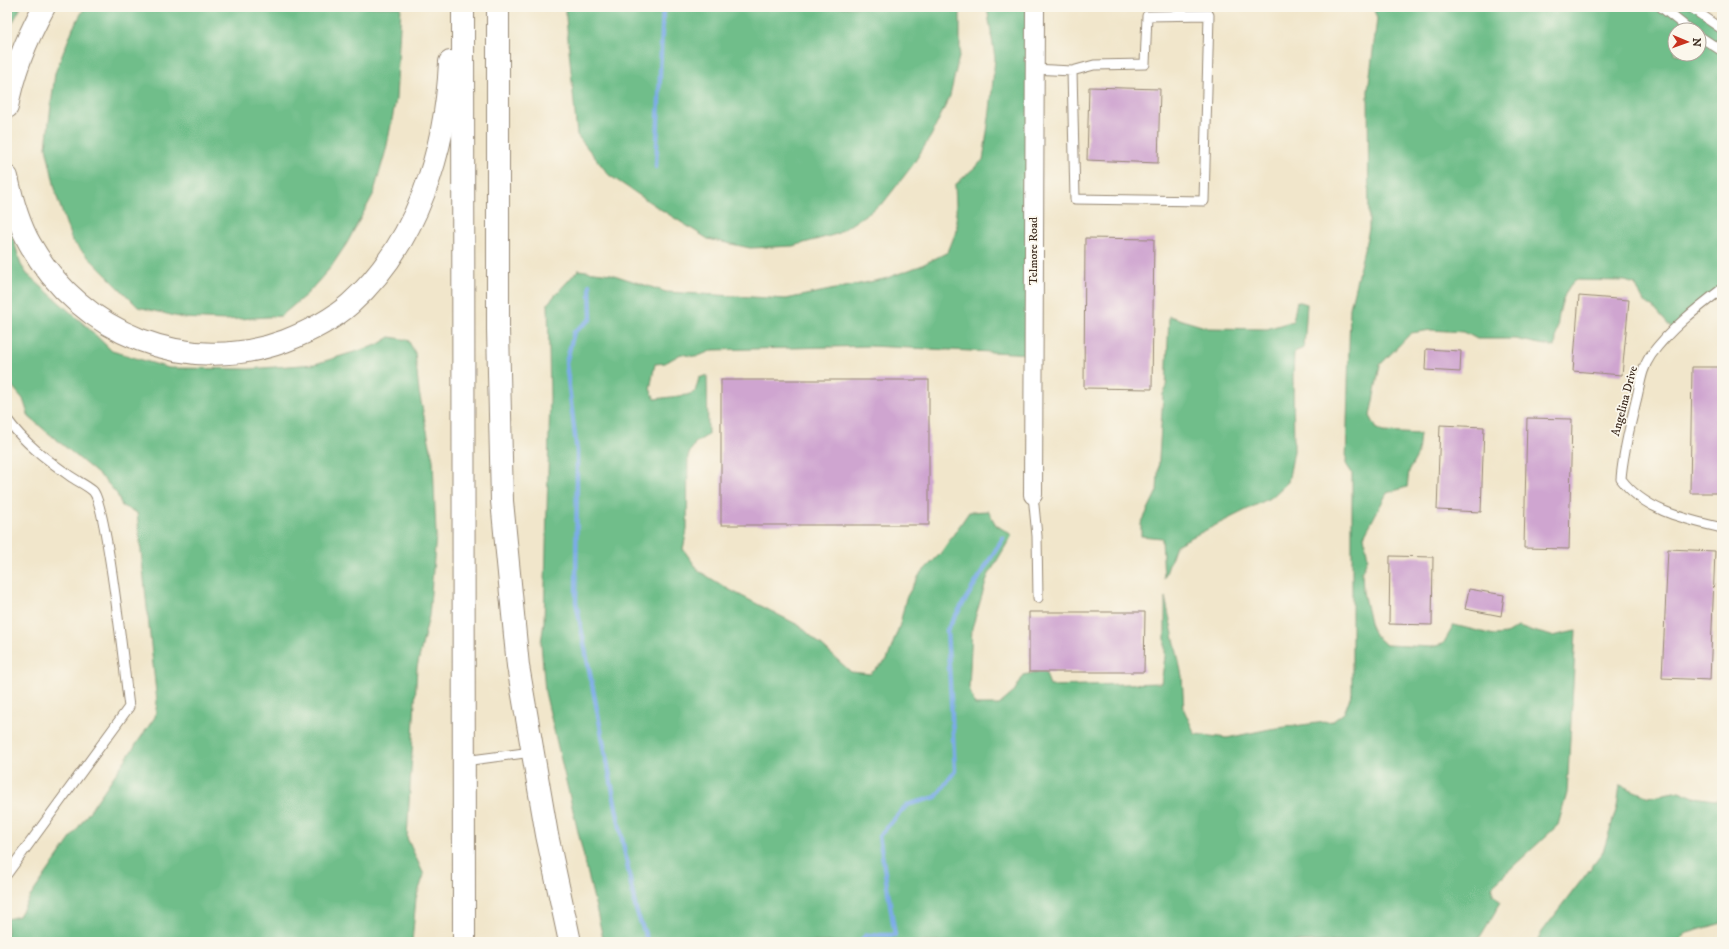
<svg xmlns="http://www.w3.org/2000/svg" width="1729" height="949" viewBox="0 0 1729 949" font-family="'IM FELL DW Pica',serif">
	<rect width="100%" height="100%" fill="#fbf7ec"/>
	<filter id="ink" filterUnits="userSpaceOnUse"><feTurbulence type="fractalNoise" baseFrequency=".025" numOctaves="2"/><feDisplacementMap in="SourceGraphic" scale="8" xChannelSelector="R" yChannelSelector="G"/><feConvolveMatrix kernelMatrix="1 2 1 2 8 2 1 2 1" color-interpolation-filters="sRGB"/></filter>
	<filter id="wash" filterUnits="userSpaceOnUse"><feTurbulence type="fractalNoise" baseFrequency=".012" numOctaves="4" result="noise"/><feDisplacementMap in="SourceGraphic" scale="16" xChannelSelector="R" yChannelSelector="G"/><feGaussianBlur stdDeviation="0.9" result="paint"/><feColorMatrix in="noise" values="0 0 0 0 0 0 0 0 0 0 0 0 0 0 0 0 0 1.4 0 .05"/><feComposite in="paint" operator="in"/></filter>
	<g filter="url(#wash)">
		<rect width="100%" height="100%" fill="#f1e6cb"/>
		<g fill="#6fbe8a" stroke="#557454" fill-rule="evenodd">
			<path d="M7,7h14l-14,26z"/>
			<path d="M85,7h316l-5,92 -10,51 -13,45 -26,48 -16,24 -24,27 -26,22 -56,4 -42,-2 -45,-11 -66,-66 -15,-44 -11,-50 9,-74 18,-45z"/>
			<path d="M565,7h395v45l-10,44 -19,40 -19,30 -28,36 -47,32 -44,12 -43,2 -42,-9 -51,-32 -48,-32 -32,-40z"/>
			<path d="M987,7h48l-3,347 -163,-8 -156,4 -17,7 -15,-3 -16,9 -10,1 -5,25 5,10 32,-4 8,-3 4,-14 8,-3 1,60 -13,8 -7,13 -1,74 -4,19 16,22 29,18 72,37 51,46 19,2 17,-14 13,-36 6,-26 14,-24 20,-20 29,-42 19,-1 8,14 16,10 -24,41 -16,52 -3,60 6,17h24l14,-12 11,-18 21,-5 5,16 111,-3 4,-26v-60l17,79 2,34 11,24 32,4 43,-9 63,-8 11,-8 8,-20v-220l-6,-9 4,-156 19,-79 -1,-138 9,-72 -4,-12h321l28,20v262l-50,40 -20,-23 -8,-4 -9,-18 -10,-3 -50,-1c-17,16 -17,45 -20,67l-40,-8h-38l-13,-7 -33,-2 -20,3 -31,32 -10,51 7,13 6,3 37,2 -2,20 -9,17 -2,16 -20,6 -23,43 4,22 -6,13 1,21 7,31 5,12 11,10 46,2 11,-3 11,-19 40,10 12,-1 12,-7 34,9 24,-5 -9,162 -9,32 -66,61 1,8 8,8 -24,40h-873l-59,-250 -4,-49 3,-21 6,-225 -2,-94 30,-33 33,4 55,18 120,7 98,-20 36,-13 28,-14 9,-23 -2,-44 28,-25 7,-49 5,-53zM1675,30h24v24h-24z"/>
			<path d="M7,217l14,48 6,9 59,52 26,25 57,17 80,1 66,-5 62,-19 13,-8 18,3 7,13 4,39 14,68 3,75 -7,81 -12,51 -10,171 17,37 -8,23 -4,44h-405v-23l12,-3 11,-19 125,-180 2,-15 -20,-189 -15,-7 -5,-12 -13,-15 -75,-62 -6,-18 -16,-19z"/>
			<path d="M1297,301l10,3 -3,44 -10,4 -1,25 1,74 -6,31 -16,15 -96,48 -12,34 -2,-41 -21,-2v-12l16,-33 6,-97 3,-5 3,-73 39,12 59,1 26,-8z"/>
			<path d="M1620,785l29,12 30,-6 15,6 28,4v122l-38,11 -4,8h-143l5,-10 61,-80 14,-45z"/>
		</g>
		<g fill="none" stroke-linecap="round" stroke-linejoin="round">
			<g stroke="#7cace7" stroke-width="4.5">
				<path d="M656,167l7,-160"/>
				<path d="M590,285l1,34 -17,13 -8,31 11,89 -1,150 60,308 12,32"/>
				<path d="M860,942l6,-7h29l-16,-99 28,-31 29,-8 19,-26 -8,-141 56,-92"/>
			</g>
		</g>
		<g id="blocks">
			<g fill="#cfa5d0">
				<path d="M1089,87l71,2 -2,74 -71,-3z"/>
				<path d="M1085,238l69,1 -2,150 -68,-1z"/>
				<path d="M1579,296l50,4 -7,75 -49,-4z"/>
				<path d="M1426,349l35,2 -1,21 -35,-2z"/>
				<path d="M1692,367h30v126h-32z"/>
				<rect x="721" y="380" width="208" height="145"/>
				<path d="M1527,418l45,1 -3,130 -45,-1z"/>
				<path d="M1440,425l44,2 -3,85 -44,-2z"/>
				<path d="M1668,549l47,2 -5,129 -48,-2z"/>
				<path d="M1390,556l43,1 -1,68 -43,-1z"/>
				<path d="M1469,589l35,6 -3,21 -36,-7z"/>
				<path d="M1029,612h116l-1,60h-115z"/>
			</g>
		</g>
	</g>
	<g filter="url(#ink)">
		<use href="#blocks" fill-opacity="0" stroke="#968874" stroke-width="1"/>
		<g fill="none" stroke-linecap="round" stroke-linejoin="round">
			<g stroke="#968874" stroke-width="11">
				<g id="lane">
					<path d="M1661,7l29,23"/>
					<path d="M1690,7l32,22"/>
					<path d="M1699,36l23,15"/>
					<path d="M1033,69l39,2 3,128 129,2 5,-186 -62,1 -2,48 -51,1 -22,6"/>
					<path d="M1722,289c-25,19 -53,41 -71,66 -10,14 -11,31 -15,46 -6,26 -13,51 -15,78 24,32 64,40 101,49"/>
					<path d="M7,419c17,24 39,40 63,57 7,5 16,9 23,15 14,14 32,185 36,216l-122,167"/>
					<path d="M1033,495l4,41 1,62"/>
					<path d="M464,761l68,-9"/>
				</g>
			</g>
			<g stroke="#968874" stroke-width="20">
				<path id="street" d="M1033,495l2,-488"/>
			</g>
			<g stroke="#968874" stroke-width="24">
				<g id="highway">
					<path d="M463,7l1,935"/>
					<path d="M498,7v322l4,172 16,165 29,169 23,107"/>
					<path d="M7,107c6,-35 20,-69 37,-100"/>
					<path d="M7,177c5,23 11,46 23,67 51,90 157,133 255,97 23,-9 47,-21 65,-37 67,-60 96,-154 100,-242"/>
				</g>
			</g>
			<use href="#lane" stroke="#fff" stroke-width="9"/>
			<use href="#street" stroke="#fff" stroke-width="18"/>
			<use href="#highway" stroke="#fff" stroke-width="22"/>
		</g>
	</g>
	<g text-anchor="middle" stroke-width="3.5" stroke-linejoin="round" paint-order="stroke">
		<g font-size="12" fill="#3b2a1e" stroke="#fbf7ec">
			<text transform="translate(1033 251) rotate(-90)" y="4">Telmore Road</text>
			<text transform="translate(1624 401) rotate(-75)" y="4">Angelina Drive</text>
		</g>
	</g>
	<rect width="1729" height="949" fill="none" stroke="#fbf7ec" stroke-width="24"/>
	<g transform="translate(1687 42) rotate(92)"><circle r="19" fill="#fbf7ec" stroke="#aea59a"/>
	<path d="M0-3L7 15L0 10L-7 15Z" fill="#c8321e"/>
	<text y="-6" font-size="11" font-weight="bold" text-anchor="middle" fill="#3b2a1e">N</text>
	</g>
</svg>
